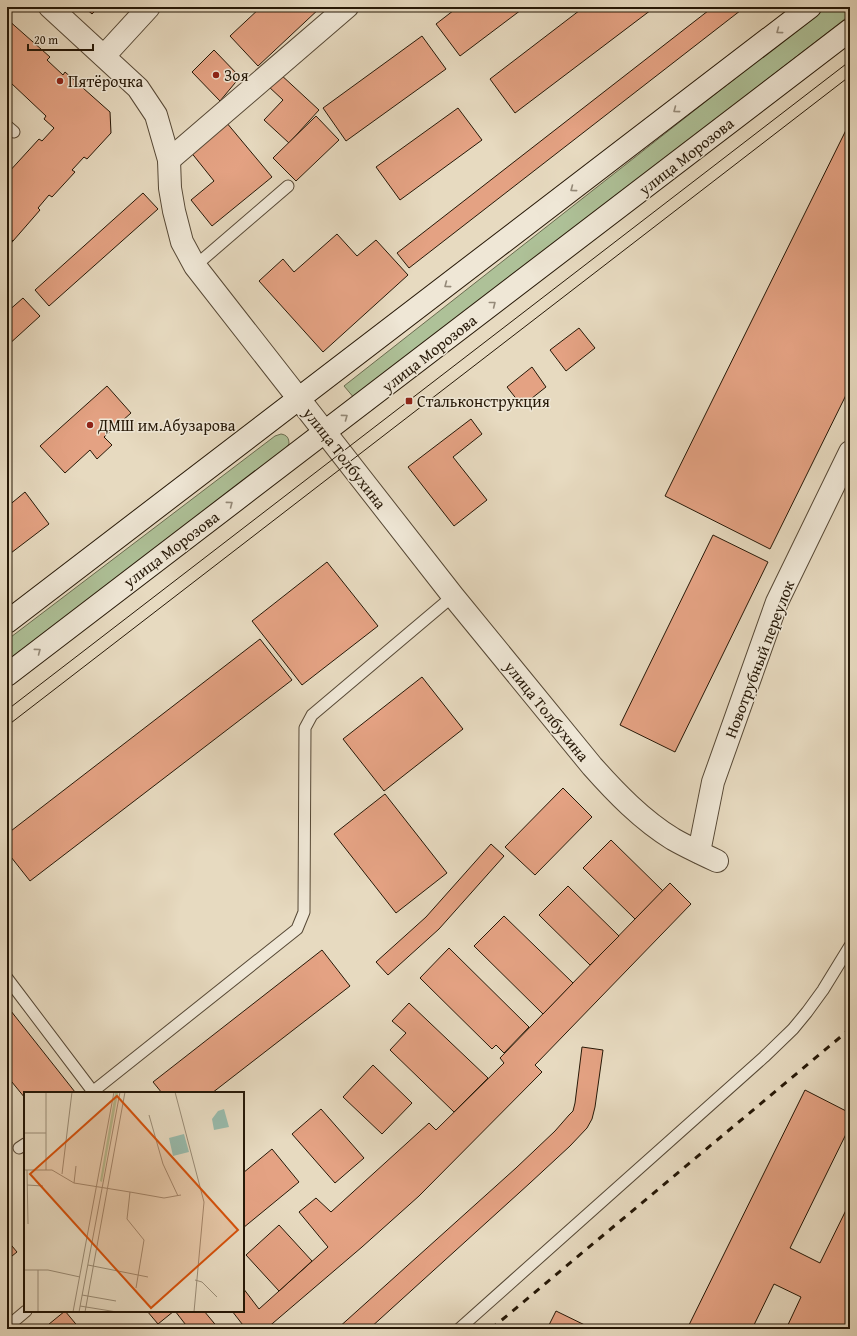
<svg xmlns="http://www.w3.org/2000/svg" width="857" height="1336" viewBox="0 0 857 1336" font-family="'Gentium Book Plus',serif">
	<rect width="100%" height="100%" fill="#e7dac0"/>
	<filter id="stains"><feTurbulence type="fractalNoise" baseFrequency=".005" numOctaves="4"/><feColorMatrix values="0 0 0 0 .2 0 0 0 0 .09 0 0 0 0 .02 0 0 0 .5 -.17"/></filter>
	<radialGradient id="worn" r=".72"><stop offset=".6" stop-color="#630" stop-opacity="0"/><stop offset="1" stop-color="#630" stop-opacity=".3"/></radialGradient>
	<g fill="#aec198" stroke="#6a6c50">
		<path d="M826,7h24v8l-495,384 -11,-13z"/>
		<path d="M281,434c6,1 8,4 8,10l-4,5 -278,214v-23l268,-204z"/>
	</g>
	<g fill="#e4a283" stroke="#261807">
		<path d="M84,7h15l-7,7z"/>
		<path d="M261,7h60l-63,59 -28,-30z"/>
		<path d="M458,7h67l-65,49 -24,-32z"/>
		<path d="M584,7h71l-140,106 -25,-34z"/>
		<path d="M713,7h32l-336,261 -12,-15z"/>
		<path d="M7,19l43,38 -3,3 16,15 2,-3 45,40 1,21 -24,26 -3,-2 -12,13 3,2 -23,25 -3,-2 -11,13 2,2 -27,31 -6,-6v-61l32,-35 3,2 12,-13 -10,-9 2,-3 -35,-33 -4,4z"/>
		<path d="M422,36l24,33 -100,72 -23,-33z"/>
		<path d="M214,50l26,27 -20,24 -28,-29z"/>
		<path d="M279,73l40,37 -30,33 -25,-23 19,-20 -15,-14z"/>
		<path d="M458,108l24,32 -82,60 -24,-33z"/>
		<path d="M316,116l23,24 -43,41 -23,-23z"/>
		<path d="M226,122l46,55 -60,49 -21,-26 23,-19 -24,-30z"/>
		<path d="M850,122v265l-80,162 -105,-53z"/>
		<path d="M143,193l15,16 -109,97 -14,-16z"/>
		<path d="M337,234l20,22 19,-16 32,35 -85,77 -64,-71 24,-22 11,13z"/>
		<path d="M7,236l6,5 -6,7z"/>
		<path d="M23,298l17,18 -33,30v-34z"/>
		<path d="M579,328l16,20 -29,23 -16,-21z"/>
		<path d="M532,367l14,20 -24,19 -15,-19z"/>
		<path d="M107,386l24,27 -27,24 8,8 -15,14 -7,-9 -25,23 -25,-27z"/>
		<path d="M471,419l11,15 -29,23 34,43 -33,26 -46,-59z"/>
		<path d="M25,492l24,32 -42,32v-49z"/>
		<path d="M713,535l55,27 -93,190 -55,-27z"/>
		<path d="M327,562l51,64 -76,59 -50,-64z"/>
		<path d="M260,639l32,41 -262,201 -23,-29v-18z"/>
		<path d="M422,677l41,52 -79,62 -41,-52z"/>
		<path d="M563,788l29,29 -57,58 -30,-28z"/>
		<path d="M385,794l62,79 -51,40 -62,-79z"/>
		<path d="M611,840l52,51 -28,28 -52,-51z"/>
		<path d="M491,844l13,12 -65,73 -51,46 -12,-13 50,-45z"/>
		<path d="M670,883l21,21 -156,161 7,7 -123,124 -57,51 -96,82h-20l-14,-18h11v-23l16,21 69,-62 -29,-35 17,-14 15,14 98,-89 7,7 68,-67 -4,-5z"/>
		<path d="M568,886l51,50 -29,29 -51,-50z"/>
		<path d="M504,916l69,67 -30,31 -69,-68z"/>
		<path d="M449,948l80,79 -25,26 -8,-8 -4,4 -72,-71z"/>
		<path d="M322,950l28,36 -138,107h-50l-9,-11z"/>
		<path d="M409,1003l79,75 -34,34 -64,-62 16,-17 -14,-12z"/>
		<path d="M7,1006l68,86 -2,1h-48v5l-18,-22z"/>
		<path d="M582,1047l21,3 -8,57 -3,12 -5,9 -17,18 -40,37 -161,146h-32l179,-161 39,-37 14,-16 4,-4 2,-8z"/>
		<path d="M373,1065l39,38 -30,31 -39,-37z"/>
		<path d="M805,1090l45,23v13l-60,122 30,15 30,-61v127h-64l15,-32 -27,-13 -22,45h-65z"/>
		<path d="M321,1109l43,49 -29,25 -43,-49z"/>
		<path d="M272,1149l27,33 -56,46v-55z"/>
		<path d="M279,1225l33,36 -33,30 -33,-36z"/>
		<path d="M7,1240l10,12 -10,8z"/>
		<path d="M65,1311l15,18h-37z"/>
		<path d="M147,1311h27l-16,13z"/>
		<path d="M175,1311h29l15,18h-30z"/>
		<path d="M556,1311l37,18h-46z"/>
	</g>
	<g fill="none" stroke-linecap="round" stroke-linejoin="round">
		<g stroke="#564835" stroke-width="13">
			<g id="service">
				<path d="M7,126l7,6"/>
				<path d="M195,266l93,-80"/>
				<path d="M7,978l87,115"/>
				<path d="M91,1093l206,-164 7,-17 1,-184 7,-13 141,-119"/>
				<path d="M19,1148l6,-4"/>
				<path d="M7,1327l19,-16"/>
				<path d="M459,1329l305,-272 29,-28 14,-17 16,-22 27,-44"/>
			</g>
		</g>
		<g stroke="#564835" stroke-width="24">
			<g id="minor">
				<path d="M50,7l88,81 18,27 13,45 1,28 4,23 8,31 13,24 258,330 139,170c24,27 50,54 81,73 14,8 29,15 44,22"/>
				<path d="M104,56l45,-49"/>
				<path d="M169,160l178,-153"/>
				<path d="M699,852l14,-70 64,-180 73,-150"/>
			</g>
		</g>
		<g stroke="#261807" stroke-width="24">
			<g id="secondary">
				<path d="M7,622l803,-615"/>
				<path d="M7,675l843,-645"/>
			</g>
		</g>
		<use href="#service" stroke="#efe7d6" stroke-width="11"/>
		<use href="#minor" stroke="#efe7d6" stroke-width="22"/>
		<use href="#secondary" stroke="#efe7d6" stroke-width="22"/>
		<g stroke="#261807" stroke-width="1">
			<path d="M7,710l843,-649"/>
			<path d="M7,726l843,-650"/>
		</g>
		<path stroke="#261807" stroke-width="3" stroke-dasharray="7 7" stroke-linecap="butt" d="M491,1329l359,-300"/>
	</g>
	<defs><path id="oneway-chevron" d="M-2-3.5L2.5 0L-2 3.5" fill="none" stroke-width="1.6" stroke-linecap="round" stroke-linejoin="round"/></defs>
	<g stroke="#958a79">
		<use href="#oneway-chevron" transform="translate(779 31) rotate(143)"/>
		<use href="#oneway-chevron" transform="translate(676 110) rotate(143)"/>
		<use href="#oneway-chevron" transform="translate(573 189) rotate(143)"/>
		<use href="#oneway-chevron" transform="translate(447 285) rotate(143)"/>
		<use href="#oneway-chevron" transform="translate(493 304) rotate(-38)"/>
		<use href="#oneway-chevron" transform="translate(345 417) rotate(-36)"/>
		<use href="#oneway-chevron" transform="translate(230 504) rotate(-37)"/>
		<use href="#oneway-chevron" transform="translate(38 651) rotate(-37)"/>
	</g>
	<g fill="#8f2418" stroke="#efe7d6" stroke-width="1.5">
		<circle cx="216" cy="75" r="4"/>
		<circle cx="60" cy="81" r="4"/>
		<rect x="405" y="397" width="8" height="8" rx="2"/>
		<circle cx="90" cy="425" r="4"/>
	</g>
	<g text-anchor="middle" stroke-width="3" stroke-linejoin="round" paint-order="stroke">
		<g font-size="16" fill="#261807" stroke="#efe7d6" text-anchor="start">
			<text x="224" y="81">Зоя</text>
			<text x="68" y="87">Пятёрочка</text>
			<text x="417" y="407">Стальконструкция</text>
			<text x="98" y="431">ДМШ им.Абузарова</text>
		</g>
		<g font-size="16" fill="#261807" stroke="#efe7d6">
			<text transform="translate(686 156) rotate(-38)" y="6">улица Морозова</text>
			<text transform="translate(429 353) rotate(-38)" y="6">улица Морозова</text>
			<text transform="translate(345 458) rotate(52)" y="6">улица Толбухина</text>
			<text transform="translate(171 549) rotate(-37)" y="6">улица Морозова</text>
			<text transform="translate(759 659) rotate(-69)" y="6">Новотрубный переулок</text>
			<text transform="translate(547 711) rotate(51)" y="6">улица Толбухина</text>
		</g>
	</g>
	<g transform="translate(24 1092)">
		<rect width="220" height="220" fill="#e7dac0"/>
		<path d="M91,1h3l-16,89 -2,-1z" fill="#aec198"/>
		<path d="M200,17l5,18 -15,3 -2,-11 6,-8zM160,42l5,18 -16,4 -4,-18z" fill="#98bbac"/>
		<path fill="none" stroke="#9a8c76" stroke-width="1" d="M151,0l29,110 -10,110M125,23l14,49 15,32M0,41h22M0,78h28l22,13 56,9 34,6 17,-3M3,78l1,54M22,78v-78M38,82l10,-82M50,91l2,-17M3,93l16,1M106,100l-3,27 17,21 -8,48M64,173l60,12M0,178h24l32,7M171,188l7,2 15,15M58,203l34,6M56,214l37,6M14,220v-42M49,220l41,-220M55,220l41,-220M61,220l40,-220"/>
		<path fill="#d5520c" fill-opacity="0.15" stroke="#d5520c" stroke-width="2" d="M93,4l121,134 -87,78 -121,-134z"/>
		<rect width="220" height="220" fill="none" stroke="#261807" stroke-width="2"/>
	</g>
	<rect width="857" height="1336" fill="none" stroke="#e7dac0" stroke-width="24"/>
	<rect x="8" y="8" width="841" height="1320" fill="none" stroke="#261807" stroke-width="2"/>
	<rect x="12" y="12" width="833" height="1312" fill="none" stroke="#261807"/>
	<path d="M28 44v6h65v-6" fill="none" stroke="#261807" stroke-width="2"/>
	<text x="34" y="44" font-size="12" fill="#261807" stroke="#efe7d6" stroke-width="3" paint-order="stroke">20 m</text>
	<rect width="100%" height="100%" filter="url(#stains)"/>
	<rect width="100%" height="100%" fill="url(#worn)"/>
</svg>
